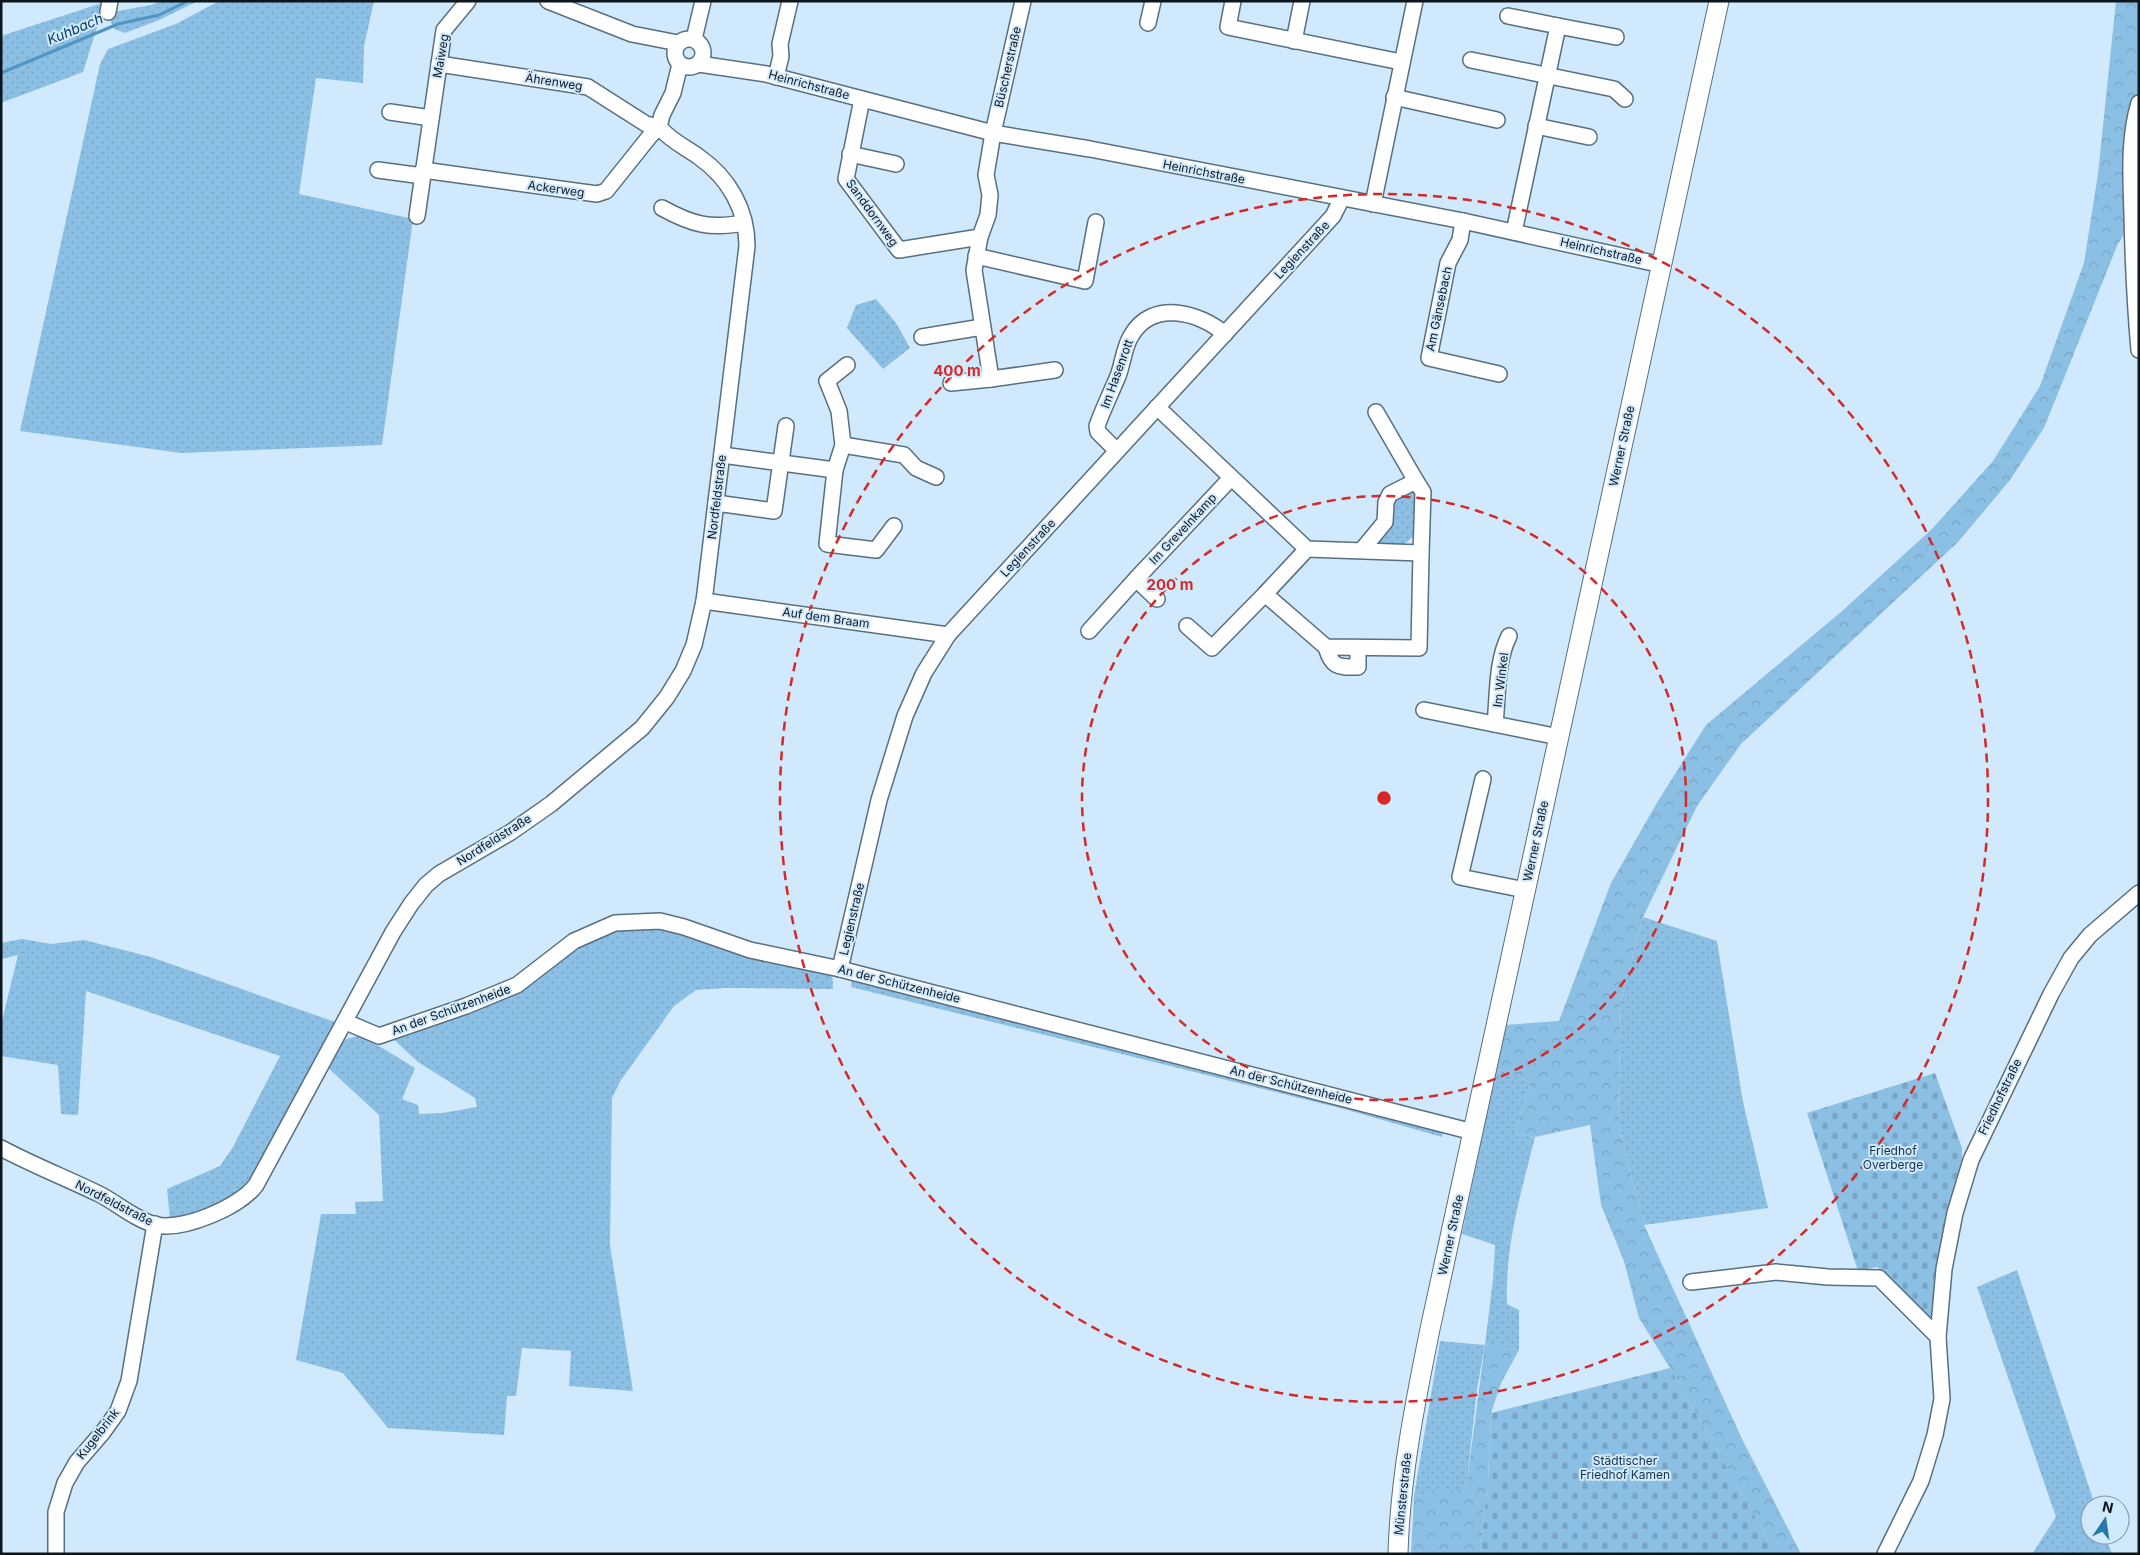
<svg xmlns="http://www.w3.org/2000/svg" width="2140" height="1555" viewBox="0 0 2140 1555" font-family="Inter,sans-serif">
	<defs>
		<pattern id="grass-dots" width="8" height="8" patternUnits="userSpaceOnUse" patternTransform="scale(1.25)"><rect width="8" height="8" fill="#8cbfe4"/><path d="M2 2h.1M6 6h.1" fill="none" stroke="#78a3c3" stroke-width="1.8" stroke-linecap="round"/></pattern>
		<pattern id="forest-crowns" width="20" height="18" patternUnits="userSpaceOnUse" patternTransform="scale(1.25)"><rect width="20" height="18" fill="#8cbfe4"/><path d="M2 6a3 3 0 1 1 6 0M12 15a3 3 0 1 1 6 0" fill="none" stroke="#78a3c3"/></pattern>
		<pattern id="cemetery-stones" width="16" height="16" patternUnits="userSpaceOnUse" patternTransform="scale(1.25)"><rect width="16" height="16" fill="#8cbfe4"/><path d="M2 7V4a2 2 0 0 1 4 0v3zM10 15v-3a2 2 0 0 1 4 0v3z" fill="#78a3c3"/></pattern>
	</defs>
	<rect width="100%" height="100%" fill="#d0e9fc"/>
	<g fill="url(#grass-dots)">
		<path d="M161,1h37l-39,19 -34,13 -11,-4 -3,-7 2,-10 38,-7z"/>
		<path d="M219,1h155l-10,45 -1,37 -47,-5 -17,116 114,25 -31,226 -201,8 -161,-22 80,-367 8,-15 68,-25z"/>
		<path d="M105,2l-22,70 -82,31v-67z"/>
		<path d="M876,299l20,24 14,25 -27,21 -36,-41 9,-23z"/>
		<path d="M1411,487l8,14 -2,32 -18,16 -28,-4 17,-42z"/>
		<path d="M1643,917l74,24 26,161 25,106 -124,17 -26,-103 3,-121z"/>
		<path d="M664,926l168,45 1,18 -108,-1 -29,2 -22,16 -53,74 -9,18 -2,147 23,146 -64,-5 2,-35 -49,-3 -6,48h-9l-3,39 -116,-7 -45,-55 -47,-13 25,-146h35l-1,-12 28,-1 -4,-86 -54,-50 18,-25 18,-5 54,33 -13,31 16,6 1,9 23,-1 35,-6 -2,-9 -57,-36 -27,-25 64,-23 130,-73 31,-13z"/>
		<path d="M22,939l29,5 33,-4 67,17 184,65c-14,27 -30,53 -43,81 -13,26 -25,62 -46,83 -21,20 -49,27 -76,33l-3,-30 53,-23 13,-19 47,-91 -194,-65 -8,124 -17,-1 -3,-49 -57,-9v-31l17,-70 -17,4v-16z"/>
		<path d="M852,978l592,151 -2,8 -98,-28 -493,-122z"/>
		<path d="M1496,1068l34,14 -15,52 20,3c-14,57 -30,107 -28,167l12,6v40l-34,-5 -8,44 -11,100 -52,7 26,-155 45,4 8,-66 2,-34 -33,-11z"/>
		<path d="M2017,1270l78,235h-5v30h15l7,19h-80l24,-37 -79,-230z"/>
	</g>
	<g fill="url(#forest-crowns)">
		<path d="M2116,1h23v207l-22,38 -73,182 -34,52 -52,62 -217,202 -44,62 -54,111 -22,84 -3,121 26,103 98,214 59,115h-25l-106,-186 -31,-50 -15,-57 -23,-56 -11,-80 -55,12 -20,-3 15,-52 -34,-14 8,-43 55,-4 52,-138 47,-82 48,-76 135,-113 91,-83 61,-68 47,-75 44,-123 14,-89z"/>
		<path d="M1485,1345l34,5 -18,33 -10,30 -3,67 -8,74h-69l3,-58 52,-8z"/>
	</g>
	<g fill="url(#cemetery-stones)">
		<path d="M1935,1073l27,75v21l-28,149 -4,6 -19,-25 -34,-32 -19,4 -51,-158z"/>
		<path d="M1670,1368l106,186h-296l8,-74 3,-67z"/>
	</g>
	<g fill="none" stroke-linecap="round" stroke-linejoin="round">
		<path stroke="#5295c3" stroke-width="3" d="M1,73l117,-49 41,-9 29,-14"/>
		<g stroke="#586f7f" stroke-width="18">
			<g id="minor">
				<path d="M548,1l84,33 46,9"/>
				<path d="M1023,1l-30,132 -7,42 4,20 -2,20 -8,22 -6,33 17,109 64,-9"/>
				<path d="M1233,1l-5,26 173,35"/>
				<path d="M108,12l2,-11"/>
				<path d="M1508,16l50,10 -44,206"/>
				<path d="M1148,23l5,-22"/>
				<path d="M1558,26l58,11"/>
				<circle cx="689" cy="53" r="14"/>
				<path d="M694,39l9,-38"/>
				<path d="M1294,41l8,-40"/>
				<path d="M1471,60l143,29 11,10"/>
				<path d="M439,64l149,23 58,37 13,3"/>
				<path d="M699,64l67,10 227,59 97,16 373,72 199,44"/>
				<path d="M776,77l5,-21 -1,-12 10,-43"/>
				<path d="M1394,97l103,23"/>
				<path d="M862,99l-16,80 53,71 81,-13"/>
				<path d="M2139,103c-11,36 -8,75 -7,112 1,45 3,90 7,135"/>
				<path d="M390,112l41,6"/>
				<path d="M1536,126l53,11"/>
				<path d="M850,154l46,10"/>
				<path d="M378,170l45,6"/>
				<path d="M423,170l174,24 9,-3 44,-55 9,-9"/>
				<path d="M1373,204l42,-203"/>
				<path d="M662,208c31,17 48,21 82,15"/>
				<path d="M417,216l27,-186 24,-29"/>
				<path d="M1463,221l-3,19 -12,23 -19,95 70,16"/>
				<path d="M976,256l109,25 11,-59"/>
				<path d="M922,337l60,-10"/>
				<path d="M847,365l-20,16 12,30 4,34 -8,25 -8,74 49,6 18,-24"/>
				<path d="M951,383l40,-4"/>
				<path d="M1157,407l150,142 114,4 2,-61 -7,-11 -26,13 -4,8 -1,20 -24,29"/>
				<path d="M1376,412l40,69"/>
				<path d="M843,445l61,10 12,13 20,9"/>
				<path d="M1117,451l-19,-19 -1,-6c6,-17 14,-33 21,-50 5,-13 6,-29 13,-40 21,-37 67,-24 94,-2"/>
				<path d="M722,455l113,15"/>
				<path d="M716,503l58,8 12,-85"/>
				<path d="M1265,594l42,-45"/>
				<path d="M1157,599l-21,-20 95,-101"/>
				<path d="M704,601l244,34"/>
				<path d="M1187,626l25,22 53,-54 61,53 93,1 2,-95"/>
				<path d="M1089,631l47,-52"/>
				<path d="M1326,647c6,21 12,20 32,20v-19"/>
				<path d="M1424,710l135,27"/>
				<path d="M1495,724c3,-28 1,-62 14,-88"/>
				<path d="M1483,779l-23,98 65,13"/>
				<path d="M840,969l39,-169 26,-84 19,-43 24,-38 385,-419 9,-18"/>
				<path d="M346,1022l33,14 87,-30 51,-21 57,-44 41,-18 45,-2 24,6 66,23 90,19 633,163"/>
				<path d="M1,1148c32,17 65,30 98,46 18,9 37,26 57,31 27,6 84,-18 100,-40l137,-253 18,-28 15,-19 13,-11 72,-42 40,-28 91,-76 25,-31 16,-26 11,-26 10,-44 43,-355c0,-36 -18,-68 -48,-89 -14,-10 -28,-16 -40,-30l3,-12 11,-22 7,-29"/>
				<path d="M1691,1282l85,-10 52,5 51,1 59,59"/>
				<path d="M56,1554v-42l9,-29 12,-21 26,-30 15,-21 11,-30 26,-157"/>
				<path d="M1885,1554l36,-73 14,-46 7,-36 -4,-62 6,-68 11,-56 16,-53 80,-166 20,-36 19,-23 49,-42"/>
			</g>
		</g>
		<g stroke="#586f7f" stroke-width="21">
			<path id="major" d="M1398,1554c2,-76 17,-151 32,-225l289,-1328"/>
		</g>
		<use href="#minor" stroke="#fff" stroke-width="15"/>
		<use href="#major" stroke="#fff" stroke-width="19"/>
	</g>
	<g fill="none" stroke="#d62828" stroke-width="2.5" stroke-dasharray="9 6">
		<circle cx="1384" cy="798" r="302"/>
		<circle cx="1384" cy="798" r="604"/>
	</g>
	<g text-anchor="middle" stroke-width="4" stroke-linejoin="round" paint-order="stroke">
		<g font-size="12" fill="#0d161d" stroke="#d0e9fc">
			<text transform="translate(441 56) rotate(-80)" y="4">Maiweg</text>
			<text transform="translate(1008 67) rotate(-77)" y="4">Büscherstraße</text>
			<text transform="translate(554 82) rotate(9)" y="4">Ährenweg</text>
			<text transform="translate(809 85) rotate(15)" y="4">Heinrichstraße</text>
			<text transform="translate(1204 172) rotate(11)" y="4">Heinrichstraße</text>
			<text transform="translate(556 189) rotate(8)" y="4">Ackerweg</text>
			<text transform="translate(872 213) rotate(54)" y="4">Sanddornweg</text>
			<text transform="translate(1302 250) rotate(-47)" y="4">Legienstraße</text>
			<text transform="translate(1601 251) rotate(13)" y="4">Heinrichstraße</text>
			<text transform="translate(1439 309) rotate(-78)" y="4">Am Gänsebach</text>
			<text transform="translate(1117 374) rotate(-70)" y="4">Im Hasenrott</text>
			<text transform="translate(1622 446) rotate(-78)" y="4">Werner Straße</text>
			<text transform="translate(717 497) rotate(-83)" y="4">Nordfeldstraße</text>
			<text transform="translate(1183 529) rotate(-47)" y="4">Im Grevelnkamp</text>
			<text transform="translate(1028 548) rotate(-47)" y="4">Legienstraße</text>
			<text transform="translate(826 618) rotate(8)" y="4">Auf dem Braam</text>
			<text transform="translate(1501 680) rotate(-83)" y="4">Im Winkel</text>
			<text transform="translate(494 840) rotate(-32)" y="4">Nordfeldstraße</text>
			<text transform="translate(1536 841) rotate(-78)" y="4">Werner Straße</text>
			<text transform="translate(852 919) rotate(-77)" y="4">Legienstraße</text>
			<text transform="translate(899 984) rotate(14)" y="4">An der Schützenheide</text>
			<text transform="translate(451 1010) rotate(-20)" y="4">An der Schützenheide</text>
			<text transform="translate(1291 1085) rotate(14)" y="4">An der Schützenheide</text>
			<text transform="translate(2000 1097) rotate(-64)" y="4">Friedhofstraße</text>
			<text transform="translate(114 1203) rotate(27)" y="4">Nordfeldstraße</text>
			<text transform="translate(1451 1235) rotate(-78)" y="4">Werner Straße</text>
			<text transform="translate(98 1434) rotate(-52)" y="4">Kugelbrink</text>
			<text transform="translate(1403 1494) rotate(-84)" y="4">Münsterstraße</text>
		</g>
		<g font-size="12" fill="#143246" stroke="#d0e9fc">
			<text x="1893" y="1155">Friedhof<tspan x="1893" dy="14">Overberge</tspan></text>
			<text x="1625" y="1465">Städtischer<tspan x="1625" dy="14">Friedhof Kamen</tspan></text>
		</g>
		<g font-size="14" font-style="italic" fill="#043d5c" stroke="#d0e9fc">
			<text transform="translate(75 29) rotate(-23)" y="5">Kuhbach</text>
		</g>
	</g>
	<circle cx="1384" cy="798" r="8" fill="#d62828" stroke="#d0e9fc" stroke-width="2.5"/>
	<g font-size="15" text-anchor="middle" font-weight="bold" fill="#d62828" stroke="#d0e9fc" stroke-width="4" stroke-linejoin="round" paint-order="stroke">
		<text x="957" y="376">400 m</text>
		<text x="1170" y="590">200 m</text>
	</g>
	<rect width="2140" height="1555" fill="none" stroke="#0d161d" stroke-width="5"/>
	<g transform="translate(2105 1520) rotate(13)"><circle r="24" fill="#d0e9fc" stroke="#8295a3"/>
	<path d="M0-4L9 19L0 12L-9 19Z" fill="#2777a8"/>
	<text y="-8" font-size="14" font-weight="bold" text-anchor="middle" fill="#0d161d">N</text>
	</g>
</svg>
